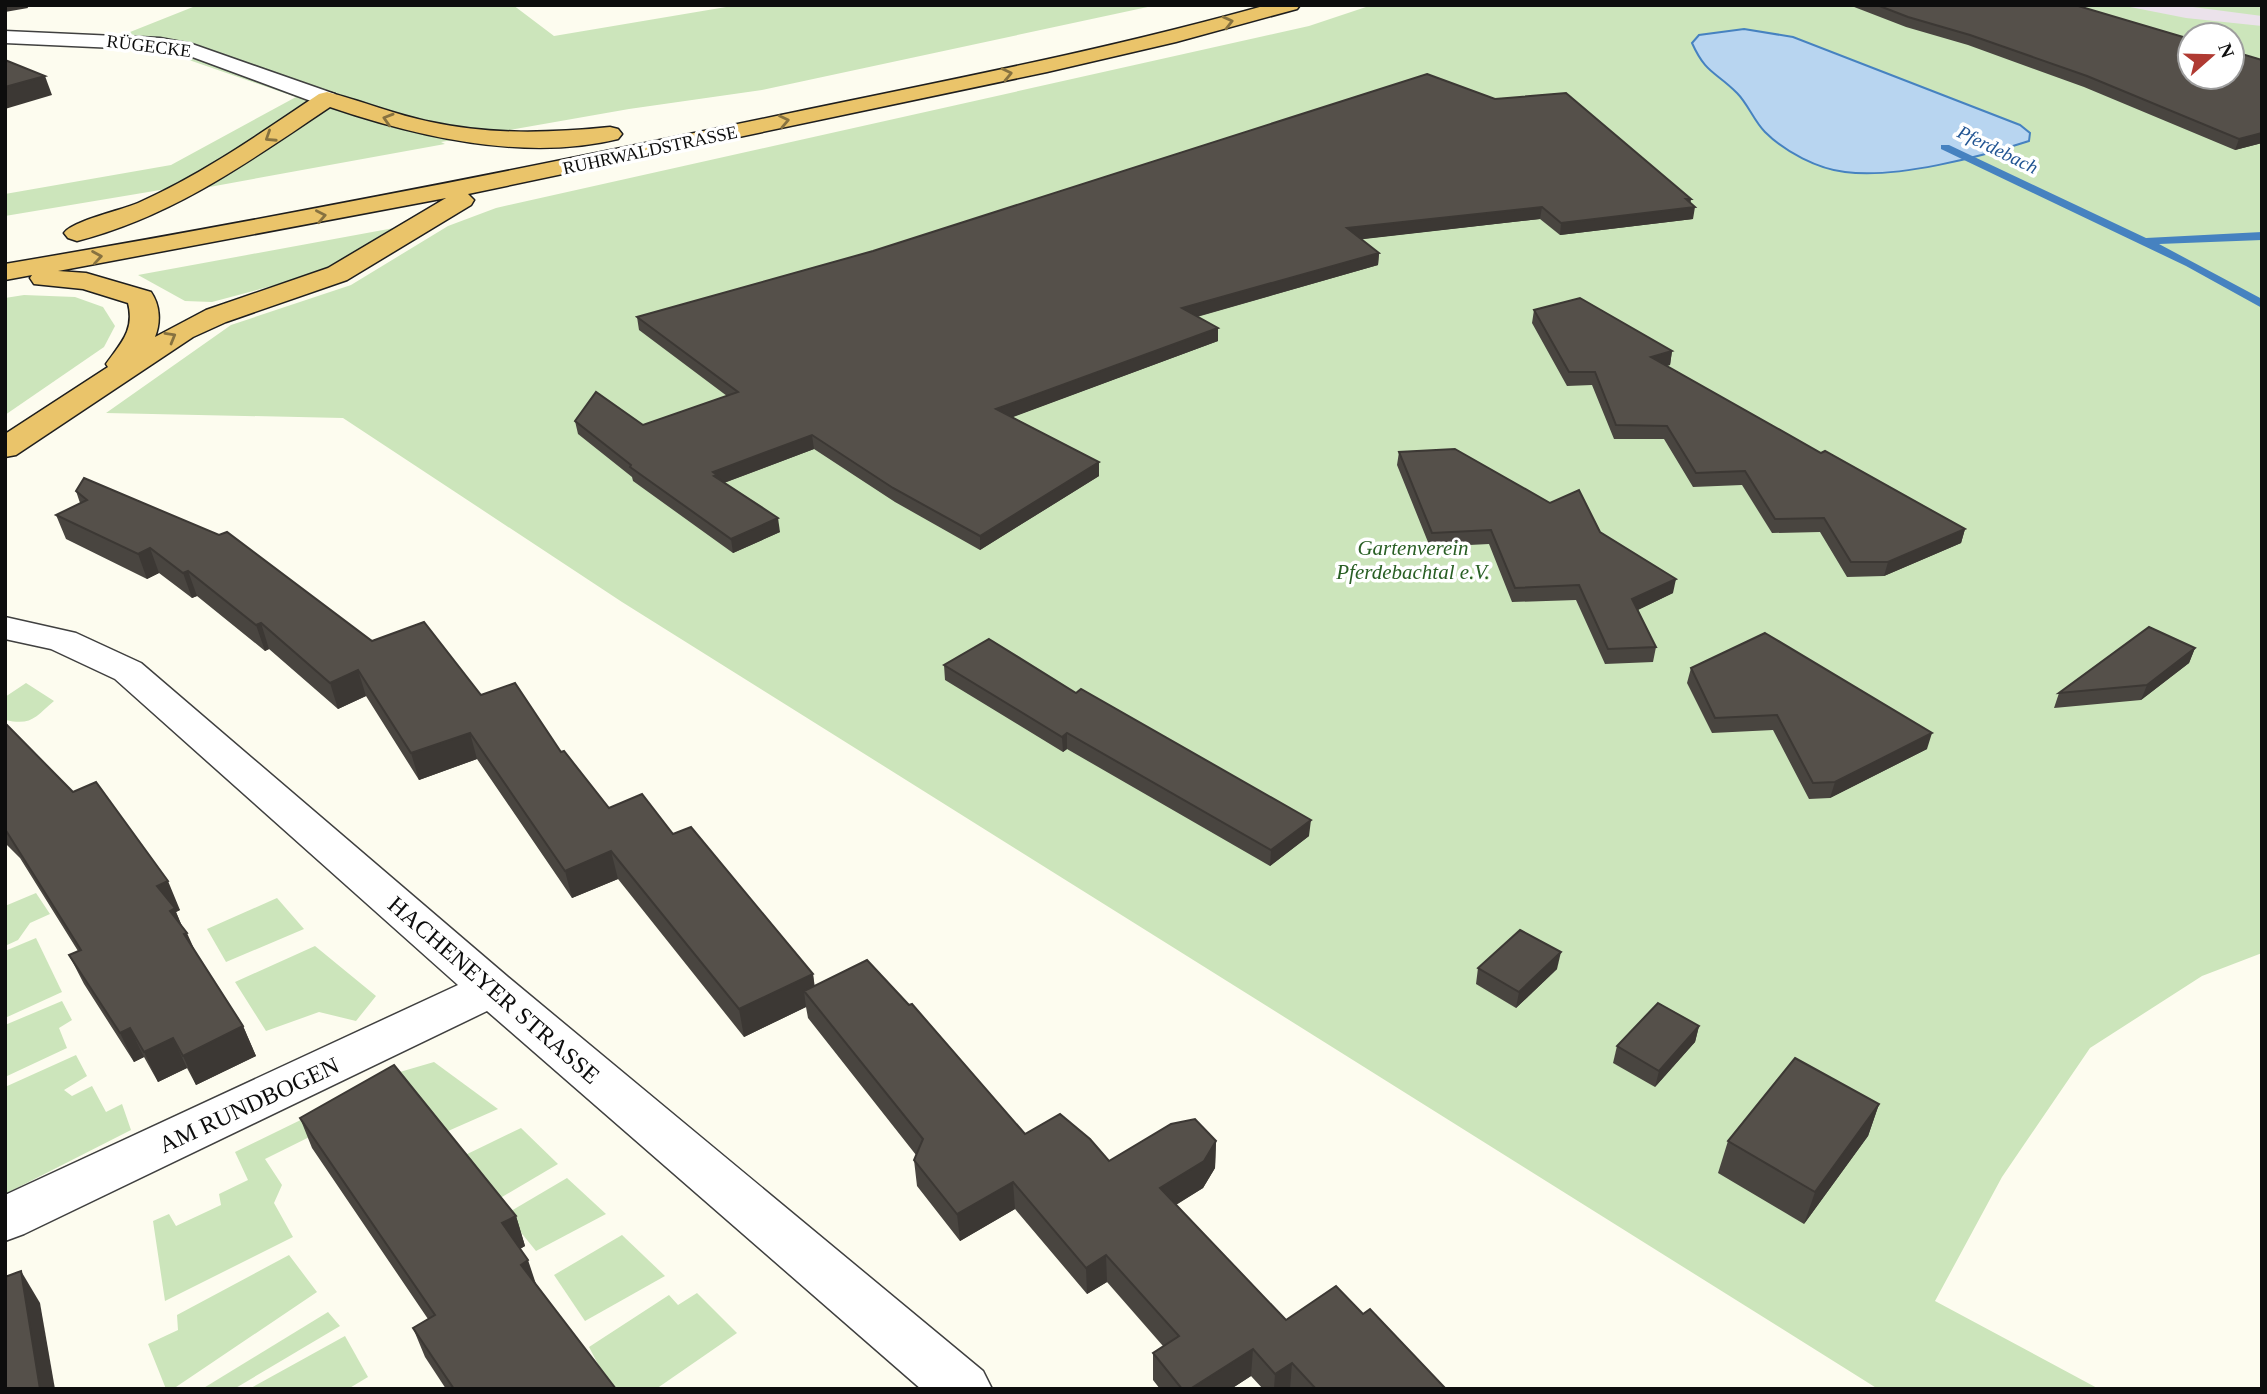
<svg xmlns="http://www.w3.org/2000/svg" width="2267" height="1394" viewBox="0 0 2267 1394" font-family="'Times New Roman',serif">
	<rect width="100%" height="100%" fill="#fdfcef"/>
	<path fill="#ebe2eb" d="M2077,5h185v55l-30,-9v-16h-42v4z"/>
	<g fill="#cce5bb" fill-rule="evenodd">
		<path d="M198,5h315l41,31 184,-31h419l-395,85 -133,19 -188,33 4,2 -241,44 10,-7 -209,35v-22l166,-29 125,-68 -176,-61z"/>
		<path d="M1372,5h748l66,13 76,8v927l-60,23 -112,72 -88,129 -67,124 164,88h-221l-1256,-787 -279,-184 -237,-5 125,-88 120,-40 97,-59 48,-18 813,-182zM2190,35h42v42h-42z"/>
		<path d="M2178,5h84v11z"/>
		<path d="M394,228l-67,43 -115,31 -27,-1 -47,-26z"/>
		<path d="M24,295l51,2 28,10 12,19 -11,21 -99,68v-117z"/>
		<path d="M26,683l28,18c-19,16 -22,25 -49,19v-23z"/>
		<path d="M36,893l14,21 -20,9 -12,17 -13,6v-40z"/>
		<path d="M277,898l27,31 -78,33 -19,-33z"/>
		<path d="M36,938l26,54 -57,26v-67z"/>
		<path d="M315,946l61,50 -20,25 -37,-9 -53,19 -31,-49z"/>
		<path d="M62,1001l10,19 -13,8 8,20 -62,29v-52z"/>
		<path d="M76,1055l11,21 -23,14 8,6 20,-10 14,26 16,-8 9,26 -126,64v-107z"/>
		<path d="M434,1062l64,47 -59,26 -46,-61z"/>
		<path d="M358,1092l12,15 -105,52 17,26 -8,18 19,34 -128,64 -12,-80 16,-7 7,12 45,-21 -2,-11 29,-14 -13,-28z"/>
		<path d="M521,1128l37,36 -68,40 -31,-46z"/>
		<path d="M567,1178l39,36 -70,37 -30,-37z"/>
		<path d="M622,1235l43,41 -80,45 -31,-46z"/>
		<path d="M289,1255l28,37 -144,97h-7l-18,-45 30,-14 -1,-15z"/>
		<path d="M697,1293l40,40 -81,56h-45l-22,-42 80,-52 9,10z"/>
		<path d="M328,1312l12,14 -106,63h-32z"/>
		<path d="M345,1336l23,41 -20,12h-99z"/>
	</g>
	<path fill="#b8d5f0" stroke="#4682c0" stroke-width="2" d="M1744,29l49,8 227,88 10,8 -1,8c-49,16 -133,38 -184,31 -27,-3 -60,-20 -80,-40 -11,-11 -17,-28 -28,-39 -22,-22 -31,-19 -45,-50l7,-8z"/>
	<g fill="none" stroke-linecap="round" stroke-linejoin="round">
		<path fill="#4682c0" fill-rule="evenodd" d="M1941,145h8l197,93 116,-6v8l-103,4 103,55v9l-76,-42 -245,-117z"/>
		<g stroke="#404040" stroke-width="3">
			<g id="minor">
				<path d="M5,31l155,7 32,6 143,50 3,5 -3,5h-16l-132,-49 -27,-5 -155,-7z"/>
				<path d="M5,617l71,16 65,30 367,314 475,394 9,18h-71l-434,-378 -463,223 -19,7v-46l453,-210 -343,-306 -64,-30 -46,-10z"/>
			</g>
		</g>
		<g stroke="#1e1e1e" stroke-width="3">
			<g id="trunk">
				<path d="M1267,5h33l-3,4 -121,33 -129,30 -579,122 6,6 -3,5 -124,75 -121,42 -33,15 -177,118 -11,2v-23l103,-67 -2,-3c15,-21 29,-34 22,-61l-45,-14 -49,-5 -4,-6 2,-3 -27,5v-16c260,-44 518,-95 776,-149 163,-34 326,-65 486,-110zM446,198l-118,70 -122,42 -51,27c6,-15 5,-32 -4,-45l-65,-19 -28,-2z"/>
				<path d="M327,92c35,9 69,23 104,30 60,13 119,11 179,5l8,2 4,5 -4,5c-93,23 -200,-2 -288,-32 -80,54 -158,110 -253,134l-9,-3 -4,-5c8,-12 58,-23 74,-30 65,-29 123,-70 181,-109z"/>
			</g>
		</g>
		<use href="#minor" fill="#fff" fill-rule="evenodd"/>
		<use href="#trunk" fill="#eac46a" fill-rule="evenodd"/>
	</g>
	<g fill="#494540">
		<path d="M1849,5h226l187,138 -27,7 -151,-63 -116,-42 -62,-18z"/>
		<path d="M1427,74l263,129 3,16 -133,16 -20,-16 -179,20 18,14 -1,12 -181,52 21,24 -206,76 87,45v14l-119,74 -85,-48 -81,-53 -90,34 56,49 -47,21 -100,-72 -1,-4 -54,-43 -3,-13 68,4 84,-29 -88,-66 -2,-13 236,-66z"/>
		<path d="M1534,310l138,41 -2,14 -4,1 155,87 144,76 -4,14 -77,33 -37,1 -27,-45 -48,1 -30,-48 -49,2 -29,-48h-50l-22,-54 -25,1 -35,-63z"/>
		<path d="M1399,452l201,80 73,61 -35,17 18,37 -3,15 -48,2 -29,-64 -64,2 -23,-58 -59,3 -33,-82z"/>
		<path d="M76,491l405,204 80,57 48,56 64,26 140,140 1,12 211,148 84,27 107,-20 -1,27 -12,20 -27,17 110,115 77,-6 83,75h-183l-12,-13 -20,13h-71l-7,-9v-27l10,-7 -56,-64 -20,12 -72,-85 -55,32 -43,-55 -3,-26 2,-5 -108,-137 -2,-11 -62,30 -126,-158 -46,19 -95,-139 -58,21 -53,-84 -28,13 -69,-60 -4,2 -68,-55 -5,2 -33,-25 -12,6 -81,-40 -10,-24 24,-12z"/>
		<path d="M2195,648l-6,15 -48,37 -87,8 5,-15z"/>
		<path d="M944,665l132,28 233,143 -39,30 -203,-117 -4,3 -118,-72z"/>
		<path d="M1691,668l236,81 -97,49 -21,1 -36,-69 -61,3 -25,-50z"/>
		<path d="M5,723l175,187 -4,2 6,14 13,26 48,74 13,30 -60,29 -9,-17 -29,14 -14,-25 -10,5 -50,-78 -15,-29 9,-4 -58,-93 -15,-15z"/>
		<path d="M1478,968l79,1 -41,39 -40,-24z"/>
		<path d="M1699,1026l-4,16 -40,45 -42,-24 4,-17z"/>
		<path d="M1879,1104l-11,32 -64,88 -86,-51 10,-32z"/>
		<path d="M300,1118l216,98 9,30 -5,3 15,34 81,106h-170l-21,-32 -12,-29 15,-9 -116,-171z"/>
	</g>
	<g fill="#3c3834">
		<path d="M5,5h22l1,3 -23,4z"/>
		<path d="M45,76l7,19 -47,14v-22z"/>
		<path d="M2262,133v10l-27,7 4,-11z"/>
		<path d="M1686,199h5l-1,9 5,-1 -2,12 -133,16 1,-12z"/>
		<path d="M1542,207l-2,12 -193,22v-13z"/>
		<path d="M1379,253l-1,12 -197,56 1,-13z"/>
		<path d="M1218,328v13l-221,82 -1,-14z"/>
		<path d="M1672,351l-2,14 -21,6 2,-14z"/>
		<path d="M812,435l2,14 -96,36 -5,-13z"/>
		<path d="M1099,462v14l-119,74v-14z"/>
		<path d="M778,518l2,14 -47,21 -2,-14z"/>
		<path d="M1965,529l-4,14 -77,33 4,-14z"/>
		<path d="M150,548l9,25 -12,6 -9,-25z"/>
		<path d="M188,571l9,25 -5,2 -9,-25z"/>
		<path d="M1676,579l-3,14 -44,21 3,-15z"/>
		<path d="M261,623l8,26 -4,2 -9,-26z"/>
		<path d="M2195,648l-6,15 -48,37 6,-15z"/>
		<path d="M358,670l8,26 -28,13 -8,-26z"/>
		<path d="M470,733l7,26 -58,21 -8,-27z"/>
		<path d="M1067,733v16l-4,3 -1,-15z"/>
		<path d="M1932,733l-5,16 -97,49 5,-16z"/>
		<path d="M1311,820l-2,16 -39,30 1,-16z"/>
		<path d="M611,851l7,28 -46,19 -7,-27z"/>
		<path d="M168,881l12,29 -4,2 9,22 2,-1 13,29 -18,-22 -25,-54z"/>
		<path d="M1561,952l-4,17 -41,39 3,-16z"/>
		<path d="M813,974l4,28 -13,-11 2,16 -62,30 -5,-28z"/>
		<path d="M243,1026l13,30 -60,29 -13,-29z"/>
		<path d="M1699,1026l-4,16 -40,45 4,-16z"/>
		<path d="M130,1028l14,29 -10,5 -14,-29z"/>
		<path d="M173,1038l14,30 -29,14 -14,-30z"/>
		<path d="M1879,1104l-11,32 -64,88 11,-32z"/>
		<path d="M1216,1141l-1,27 -12,20 -44,27 1,-27z"/>
		<path d="M1013,1182l2,27 -55,32 -3,-27z"/>
		<path d="M516,1216l9,30 -13,7 -10,-30z"/>
		<path d="M1106,1255l1,27 -20,12 -1,-26z"/>
		<path d="M528,1260l10,30 -17,-25z"/>
		<path d="M21,1271l19,32 15,86h-15z"/>
		<path d="M1253,1349l-2,27 -20,13h-41z"/>
		<path d="M1292,1363l-2,26h-16l1,-15z"/>
	</g>
	<g fill="#55504a" stroke="#3c3834" stroke-width="2">
		<path d="M1877,5h198l115,34v38h42v-26l30,9v73l-23,6 -152,-63 -117,-41 -62,-18z"/>
		<path d="M5,60l40,16 -40,11z"/>
		<path d="M1427,74l68,25 71,-6 125,106h-5l9,8 -134,16 -19,-16 -195,21 32,25 -197,55 36,20 -222,81 103,53 -119,74 -87,-48 -81,-53 -99,37 4,3 -3,1 64,42 -47,21 -101,-72 1,-2 -56,-44 21,-29 47,33 95,-33 -101,-75 236,-66z"/>
		<path d="M1580,298l92,53 -21,6 170,96 4,-2 140,78 -77,33h-37l-27,-44 -49,1 -30,-48 -49,2 -29,-47 -51,-1 -21,-53h-26l-35,-62z"/>
		<path d="M1455,449l95,54 29,-13 21,42 76,47 -44,20 24,48 -48,2 -29,-64 -64,3 -24,-58 -59,3 -33,-81z"/>
		<path d="M84,478l135,57 8,-3 145,109 52,-19 57,73 34,-12 46,69 3,-1 45,57 33,-14 31,40 18,-7 122,147 -74,35 -128,-158 -46,20 -95,-138 -59,20 -53,-83 -28,13 -69,-60 -5,2 -68,-54 -5,2 -33,-25 -12,6 -82,-39 31,-15 -11,-9z"/>
		<path d="M2149,627l46,21 -48,37 -88,8z"/>
		<path d="M1765,633l167,100 -97,49 -22,1 -36,-68 -62,3 -24,-50z"/>
		<path d="M989,639l87,54 5,-4 230,131 -40,30 -204,-117 -5,4 -118,-72z"/>
		<path d="M5,723l68,69 23,-10 72,99 -11,5 18,22 -5,3 17,22 -3,1 59,92 -60,30 -10,-18 -29,14 -14,-24 -10,5 -51,-78 12,-5 -76,-121z"/>
		<path d="M1520,930l41,22 -42,40 -41,-24z"/>
		<path d="M867,960l42,45 3,-1 113,130 35,-20 30,25 19,22 62,-37 24,-5 21,22 -12,20 -44,27 126,132 50,-34 27,28 7,-5 76,80h-130l-24,-26 -17,11 -22,-25 -63,40h-8l-29,-36 26,-17 -73,-81 -20,13 -73,-86 -56,32 -43,-54 9,-21 -119,-148z"/>
		<path d="M1658,1003l41,23 -40,45 -42,-25z"/>
		<path d="M1795,1058l84,46 -64,88 -87,-51z"/>
		<path d="M394,1065l122,151 -14,7 26,37 -7,5 95,124h-162l-41,-61 22,-13 -135,-197z"/>
		<path d="M21,1271l19,118h-35v-112z"/>
	</g>
	<defs><path id="oneway-chevron" d="M-2-3.5L2.5 0L-2 3.5" fill="none" stroke-width="1.6" stroke-linecap="round" stroke-linejoin="round" transform="scale(1.75)"/></defs>
	<g stroke="#877240">
		<use href="#oneway-chevron" transform="translate(1228 22) rotate(-14)"/>
		<use href="#oneway-chevron" transform="translate(1007 74) rotate(-13)"/>
		<use href="#oneway-chevron" transform="translate(388 119) rotate(-163)"/>
		<use href="#oneway-chevron" transform="translate(784 121) rotate(-12)"/>
		<use href="#oneway-chevron" transform="translate(270 137) rotate(147)"/>
		<use href="#oneway-chevron" transform="translate(321 216) rotate(-11)"/>
		<use href="#oneway-chevron" transform="translate(97 257) rotate(-9)"/>
		<use href="#oneway-chevron" transform="translate(171 337) rotate(-30)"/>
	</g>
	<g text-anchor="middle" stroke-width="7" stroke-linejoin="round" paint-order="stroke">
		<g font-size="18" fill="#0d0d0d" stroke="#fff">
			<text transform="translate(149 46) rotate(7)" y="6">RÜGECKE</text>
			<text transform="translate(650 150) rotate(-12)" y="6">RUHRWALDSTRASSE</text>
		</g>
		<g font-size="19" font-style="italic" fill="#225593" stroke="#fff">
			<text transform="translate(1998 149) rotate(26)" y="7">Pferdebach</text>
		</g>
		<g font-size="21" font-style="italic" fill="#295f24" stroke="#fff">
			<text x="1413" y="555">Gartenverein<tspan x="1413" dy="24">Pferdebachtal e.V.</tspan></text>
		</g>
		<g font-size="24" fill="#0d0d0d" stroke="#fff">
			<text transform="translate(494 990) rotate(41)" y="8">HACHENEYER STRASSE</text>
			<text transform="translate(249 1105) rotate(-25)" y="8">AM RUNDBOGEN</text>
		</g>
	</g>
	<rect width="2267" height="1394" fill="none" stroke="#0d0d0d" stroke-width="14"/>
	<g transform="translate(2211 56) rotate(70)"><circle r="33" fill="#ffffff" stroke="#9e9e9e" stroke-width="2"/>
	<path d="M0-5L12 26L0 18L-12 26Z" fill="#b03a32"/>
	<text y="-10" font-size="19" font-weight="bold" text-anchor="middle" fill="#0d0d0d">N</text>
	</g>
</svg>
